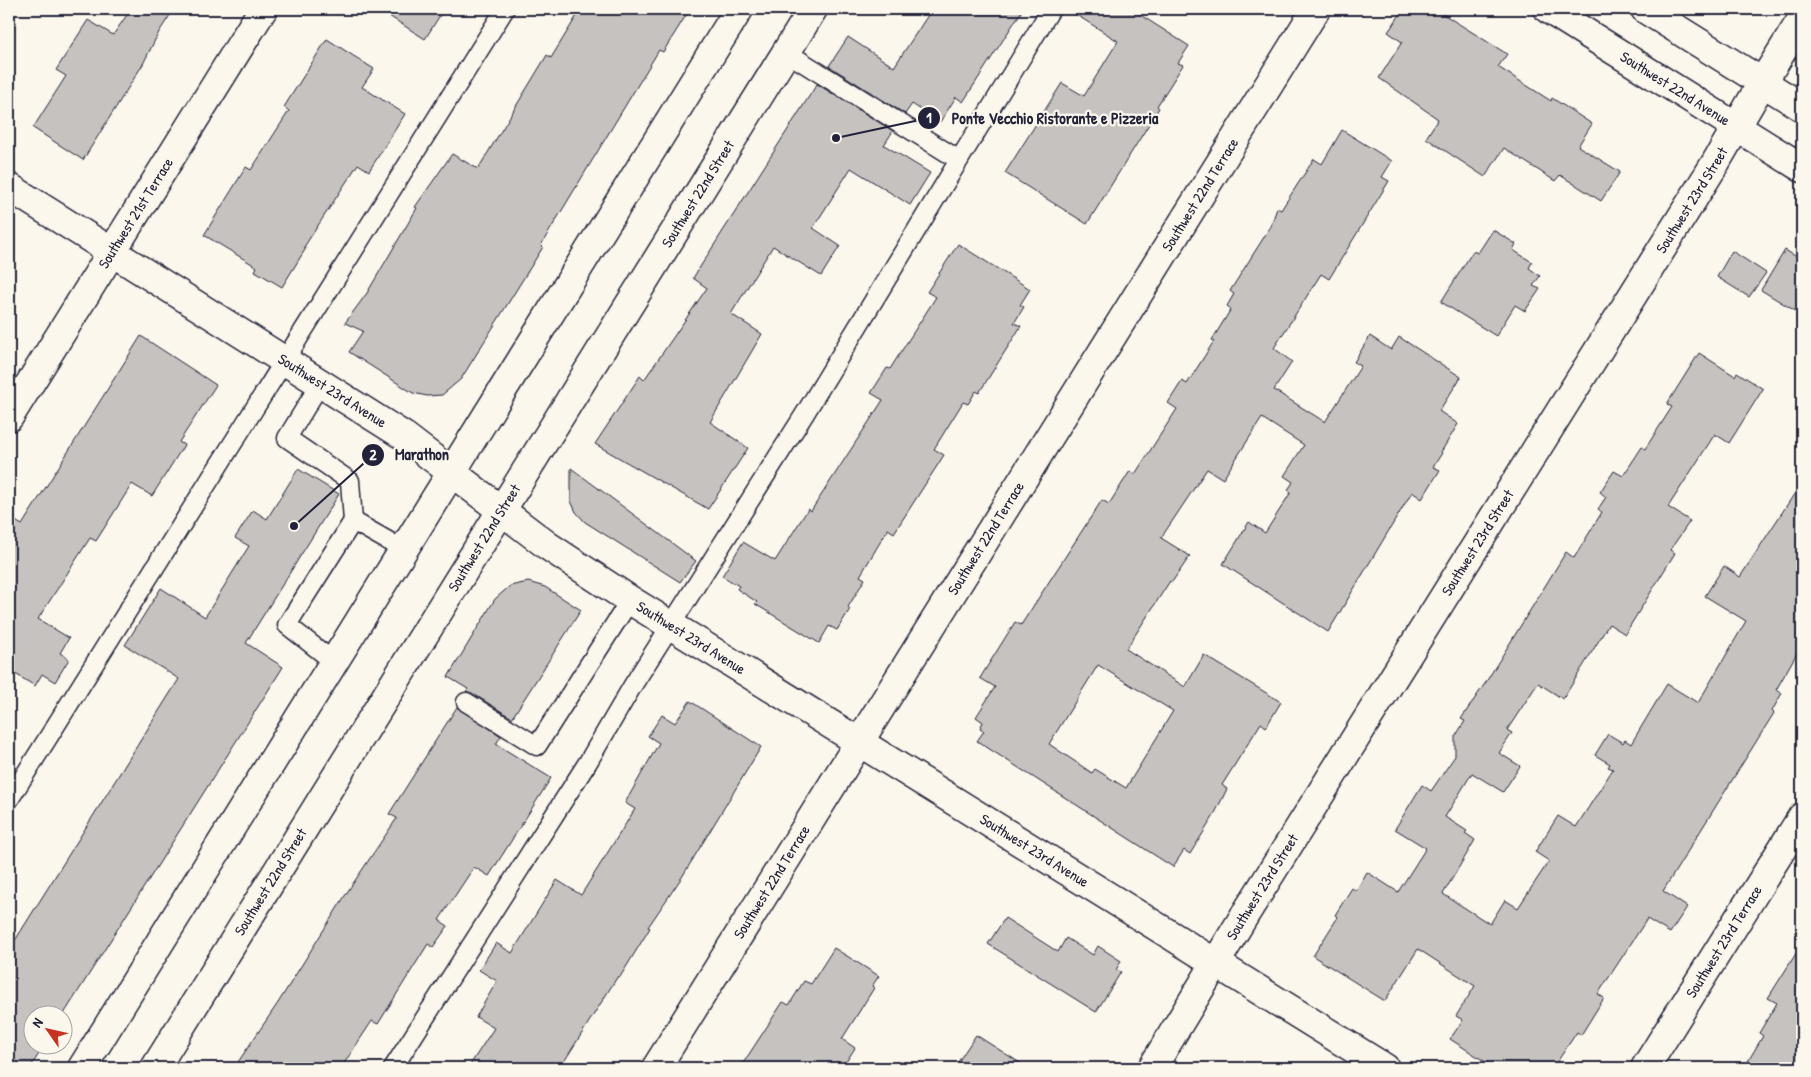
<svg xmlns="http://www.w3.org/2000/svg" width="1811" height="1077" viewBox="0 0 1811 1077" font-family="'Patrick Hand',sans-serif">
	<rect width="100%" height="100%" fill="#fbf7ec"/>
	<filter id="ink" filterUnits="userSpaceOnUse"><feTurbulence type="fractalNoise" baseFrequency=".02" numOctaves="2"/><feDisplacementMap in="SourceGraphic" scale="10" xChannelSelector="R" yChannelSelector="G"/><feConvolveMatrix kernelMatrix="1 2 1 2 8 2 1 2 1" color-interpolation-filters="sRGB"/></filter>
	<g filter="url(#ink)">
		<g fill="#c6c2c0" stroke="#22223b" fill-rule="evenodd">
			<path d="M131,9h43l-15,23 -16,32 -60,96 -50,-32 33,-52 -10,-6 32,-50 25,15z"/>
			<path d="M378,9h66l-19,30z"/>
			<path d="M581,9h109l-27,43 -4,-2 -118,195 2,2 -82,132 -19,16 -15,1 -14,-3 -64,-41 14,-21 -18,-8 22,-30 50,-85 -2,-1 37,-53 26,15 69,-114 4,3z"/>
			<path d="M932,9h91l-60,93 -7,-5 -16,25 -28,-18 -7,10 -76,-48 19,-29 46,30z"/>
			<path d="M1067,9h64l58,37 -11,17 5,2 -26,41 2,2 -72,116 -82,-51 57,-90 22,13 34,-55z"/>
			<path d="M1404,9h31l72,45 -9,13 53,34 1,-3 40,26 -14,22 42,26 -19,29 -41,-26 -5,6 -51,-33 -19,29 -59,-39 12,-19 -59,-41 23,-36 -14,-10z"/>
			<path d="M327,39l47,30 -12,18 43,27 -36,57 -11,-7 -54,83 2,1 -24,39 -27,-16 2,-4 -53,-32 42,-68 5,3 38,-59 -5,-4z"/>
			<path d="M817,84l76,47 -9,14 46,28 -20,32 -59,-37 -38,60 27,18 -19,30 -48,-30 -42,68 31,20 -52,88 38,26 -40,61 -113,-65 45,-68 4,4 63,-92 -14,-10z"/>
			<path d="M1342,130l50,31 -10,16 7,4 -60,98 -8,-5 -47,74 18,14 -18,28 51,32 36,-56 -7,-4 16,-26 21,14 8,-13 62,40 -22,34 19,13 -17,28 1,1 -9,14 7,3 -18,29 -10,-7 -84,140 -105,-68 26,-42 16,11 26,-41 -3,-2 5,-8 -9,-6 20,-31 -42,-27 -39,61 -16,-10 -46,69 29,18 -18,26 -2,-1 -44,68 59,38 19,-32 77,47 -15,25 -5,-4 -39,62 5,4 -14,28 -23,37 -6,-4 -11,17 -196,-126 7,-10 -4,-3 3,-6 -7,-5 19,-30 -15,-9 35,-56 6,3 81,-125 7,4 21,-33 5,3 42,-65 -9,-6 14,-22 5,3 27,-43 -2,-1 19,-31 -4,-3 7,-12 -4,-3 41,-65 6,-18 4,2 33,-51 8,5zM1098,665l75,46 -47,77 -31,-19 -3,4 -43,-29z"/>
			<path d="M1493,230l23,14 -3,6 19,12 -3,6 11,8 -7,10 7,3 -15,22 -10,-6 -19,31 -55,-34 32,-51 5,2z"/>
			<path d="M958,244l72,45 -10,16 4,2 -10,16 7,3 -42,67 -3,-2 -8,13 -5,-2 -29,47 10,6 -50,78 -6,-4 -28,47 5,3 -17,28 2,2 -13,21 -8,-4 -10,17 -64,-39 2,-2 -20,-13 2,-3 -17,-10 21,-34 32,19 33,-52 3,2 72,-111 -12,-7 16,-25 3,1 46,-72 -9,-5z"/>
			<path d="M1785,250l17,10v55l-41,-25z"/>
			<path d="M1732,251l34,22 -17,24 -32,-20z"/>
			<path d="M141,336l75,49 -37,57 5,3 -32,51 -20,-12 -36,57 -6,-3 -52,81 31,19 -9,15 9,6 -14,23 -13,-8 -7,12 -26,-16v-153l13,8z"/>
			<path d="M1699,353l36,23 2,-4 26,17 -34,54 -14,-9 -47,73 22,14 -20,29 5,3 -50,81 -16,-10 -46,75 -25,-16 -31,47 5,3 -13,20 21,13 -17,26 -31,-19 -27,44 22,14 -2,2 10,7 -32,54 47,30 15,-24 13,8 31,-47 -14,-9 23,-36 18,11 37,-58 -5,-2 2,-3 -15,-9 13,-21 15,9 2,-3 6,4 36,-60 31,19 48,-82 -41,-25 19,-30 16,11 62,-95v162l-26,46 6,3 -10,18 2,2 -111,178 24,16 -17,26 -23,-14 -49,75 6,4 -23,37 -4,-3 -24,36h-58l-45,-29 13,-19 -7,-4 19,-30 -57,-37 -33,52 -72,-45 25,-39 -3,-2 17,-27 4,3 11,-19 31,20 28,-44 -31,-19 27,-44 9,6 24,-35v-19l10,-16 -4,-2 25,-37 80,-130 8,6 28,-46 -4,-3 8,-12 -6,-5 14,-21 9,5 19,-29 3,2 27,-42 -5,-3z"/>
			<path d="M571,468l125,93 -16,21 -95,-60 -9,-10 -5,-11z"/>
			<path d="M298,469l41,25 -93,149 37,24 -221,350v-3h-30v30h13l-15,24h-21v-118l170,-271 -54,-34 36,-57 44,29 44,-71 -14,-8 18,-28 14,9z"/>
			<path d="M528,582l17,5 36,23 -69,108 -40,-25 -6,-2 2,-2 -20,-12 47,-78 15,-13z"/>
			<path d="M690,701l71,46 -79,130 -34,50 2,1 -30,49 -2,-1 -58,92h-92l26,-40 -18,-11 21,-36 -18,-11 17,-27 16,10 45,-73 24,15 54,-86 -10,-6 34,-60 -11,-7 14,-21 13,8z"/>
			<path d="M457,707l44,29 -5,8 55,34 -62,98 -15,-9 -35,53 9,6 -15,21 -5,-3 -50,80 -6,-3 -31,47h-107l44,-65 70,-112 49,-73 -8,-4z"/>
			<path d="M1005,918l53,34 8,-14 27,17 5,-9 23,15 -5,9 5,2 -25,40 -108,-68z"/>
			<path d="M1802,944v124h-58l19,-32 -4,-3 18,-30 -9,-5z"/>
			<path d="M834,948l45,28 -7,10 2,2 -32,51 13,9 -13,20h-102l43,-66 6,3 15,-24 7,3z"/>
			<path d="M976,1035l52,33h-74z"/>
		</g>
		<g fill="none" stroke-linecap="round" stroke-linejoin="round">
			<g stroke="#22223b" stroke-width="21">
				<g id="lane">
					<path d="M786,52l173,108"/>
					<path d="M320,384l-33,54 63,43 3,40"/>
					<path d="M334,662l-47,-37 66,-104 51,29"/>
					<path d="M466,702l71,44 93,-146"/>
					<path d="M9,800l496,-791"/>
					<path d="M393,1068l195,-306 45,-77 171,-270 247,-406"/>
				</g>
			</g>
			<g stroke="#22223b" stroke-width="31">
				<g id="street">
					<path id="s1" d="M9,187l395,249 144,110 82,54 755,468"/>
					<path id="s2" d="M9,417l254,-408"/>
					<path id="s3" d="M656,1068l660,-1059"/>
					<path id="s4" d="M1152,1068l94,-155 467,-746 49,-84 40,-64"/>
					<path id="s5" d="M1645,1068l157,-251"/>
				</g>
			</g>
			<g stroke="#22223b" stroke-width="31">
				<g id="secondary">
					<path id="s6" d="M1548,9l254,159"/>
					<path d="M1645,9l157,98"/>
					<path d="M82,1068l657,-1059"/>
					<path id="s7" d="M155,1068l658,-1059"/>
				</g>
			</g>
			<use href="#lane" stroke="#fbf7ec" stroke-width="18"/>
			<use href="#street" stroke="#fbf7ec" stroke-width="28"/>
			<use href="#secondary" stroke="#fbf7ec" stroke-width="28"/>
		</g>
	</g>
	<g text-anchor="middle" stroke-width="4.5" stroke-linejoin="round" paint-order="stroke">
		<g font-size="15" fill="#22223b" stroke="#fbf7ec">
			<text dy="5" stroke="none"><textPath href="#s6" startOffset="150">Southwest 22nd Avenue</textPath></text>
			<text dy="5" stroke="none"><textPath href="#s7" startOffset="1029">Southwest 22nd Street</textPath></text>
			<text dy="5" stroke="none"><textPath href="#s3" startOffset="1029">Southwest 22nd Terrace</textPath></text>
			<text dy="5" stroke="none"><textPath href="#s4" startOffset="1022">Southwest 23rd Street</textPath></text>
			<text dy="5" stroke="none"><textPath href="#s2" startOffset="240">Southwest 21st Terrace</textPath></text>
			<text dy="5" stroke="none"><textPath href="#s1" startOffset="382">Southwest 23rd Avenue</textPath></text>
			<text dy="5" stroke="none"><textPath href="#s7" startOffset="624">Southwest 22nd Street</textPath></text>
			<text dy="5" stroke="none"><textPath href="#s3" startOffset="624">Southwest 22nd Terrace</textPath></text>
			<text dy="5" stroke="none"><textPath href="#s4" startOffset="618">Southwest 23rd Street</textPath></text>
			<text dy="5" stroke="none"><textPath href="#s1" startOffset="818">Southwest 23rd Avenue</textPath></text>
			<text dy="5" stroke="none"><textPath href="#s1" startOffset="1222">Southwest 23rd Avenue</textPath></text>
			<text dy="5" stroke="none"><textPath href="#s7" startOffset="219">Southwest 22nd Street</textPath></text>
			<text dy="5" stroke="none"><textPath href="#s3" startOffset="219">Southwest 22nd Terrace</textPath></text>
			<text dy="5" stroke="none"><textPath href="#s4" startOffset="212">Southwest 23rd Street</textPath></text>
			<text dy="5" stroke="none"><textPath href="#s5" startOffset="149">Southwest 23rd Terrace</textPath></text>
		</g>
	</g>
	<path fill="none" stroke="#22223b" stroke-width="2" d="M836 138L929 118M294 526L373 455"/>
	<g fill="#22223b" stroke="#fbf7ec" stroke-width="2">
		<circle cx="836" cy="138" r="5"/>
		<circle cx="294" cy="526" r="5"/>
		<circle cx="929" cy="118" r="12"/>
		<circle cx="373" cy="455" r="12"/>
	</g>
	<g font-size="15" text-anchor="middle" font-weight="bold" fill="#fff">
		<text x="929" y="123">1</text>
		<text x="373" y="460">2</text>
	</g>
	<g font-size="16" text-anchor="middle" font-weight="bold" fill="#22223b" stroke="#fbf7ec" stroke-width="4.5" stroke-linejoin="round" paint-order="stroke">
		<text x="1055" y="124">Ponte Vecchio Ristorante e Pizzeria</text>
		<text x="422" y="460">Marathon</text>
	</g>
	<rect width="1811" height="1077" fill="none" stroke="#fbf7ec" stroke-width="30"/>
	<rect x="15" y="15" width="1781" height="1047" fill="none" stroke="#22223b" stroke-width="2" filter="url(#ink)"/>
	<g transform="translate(48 1030) rotate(304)"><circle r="24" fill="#fbf7ec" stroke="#a4a2a5"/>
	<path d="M0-4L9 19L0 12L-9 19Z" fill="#c8321e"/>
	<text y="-8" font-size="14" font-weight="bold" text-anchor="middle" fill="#22223b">N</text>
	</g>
</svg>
